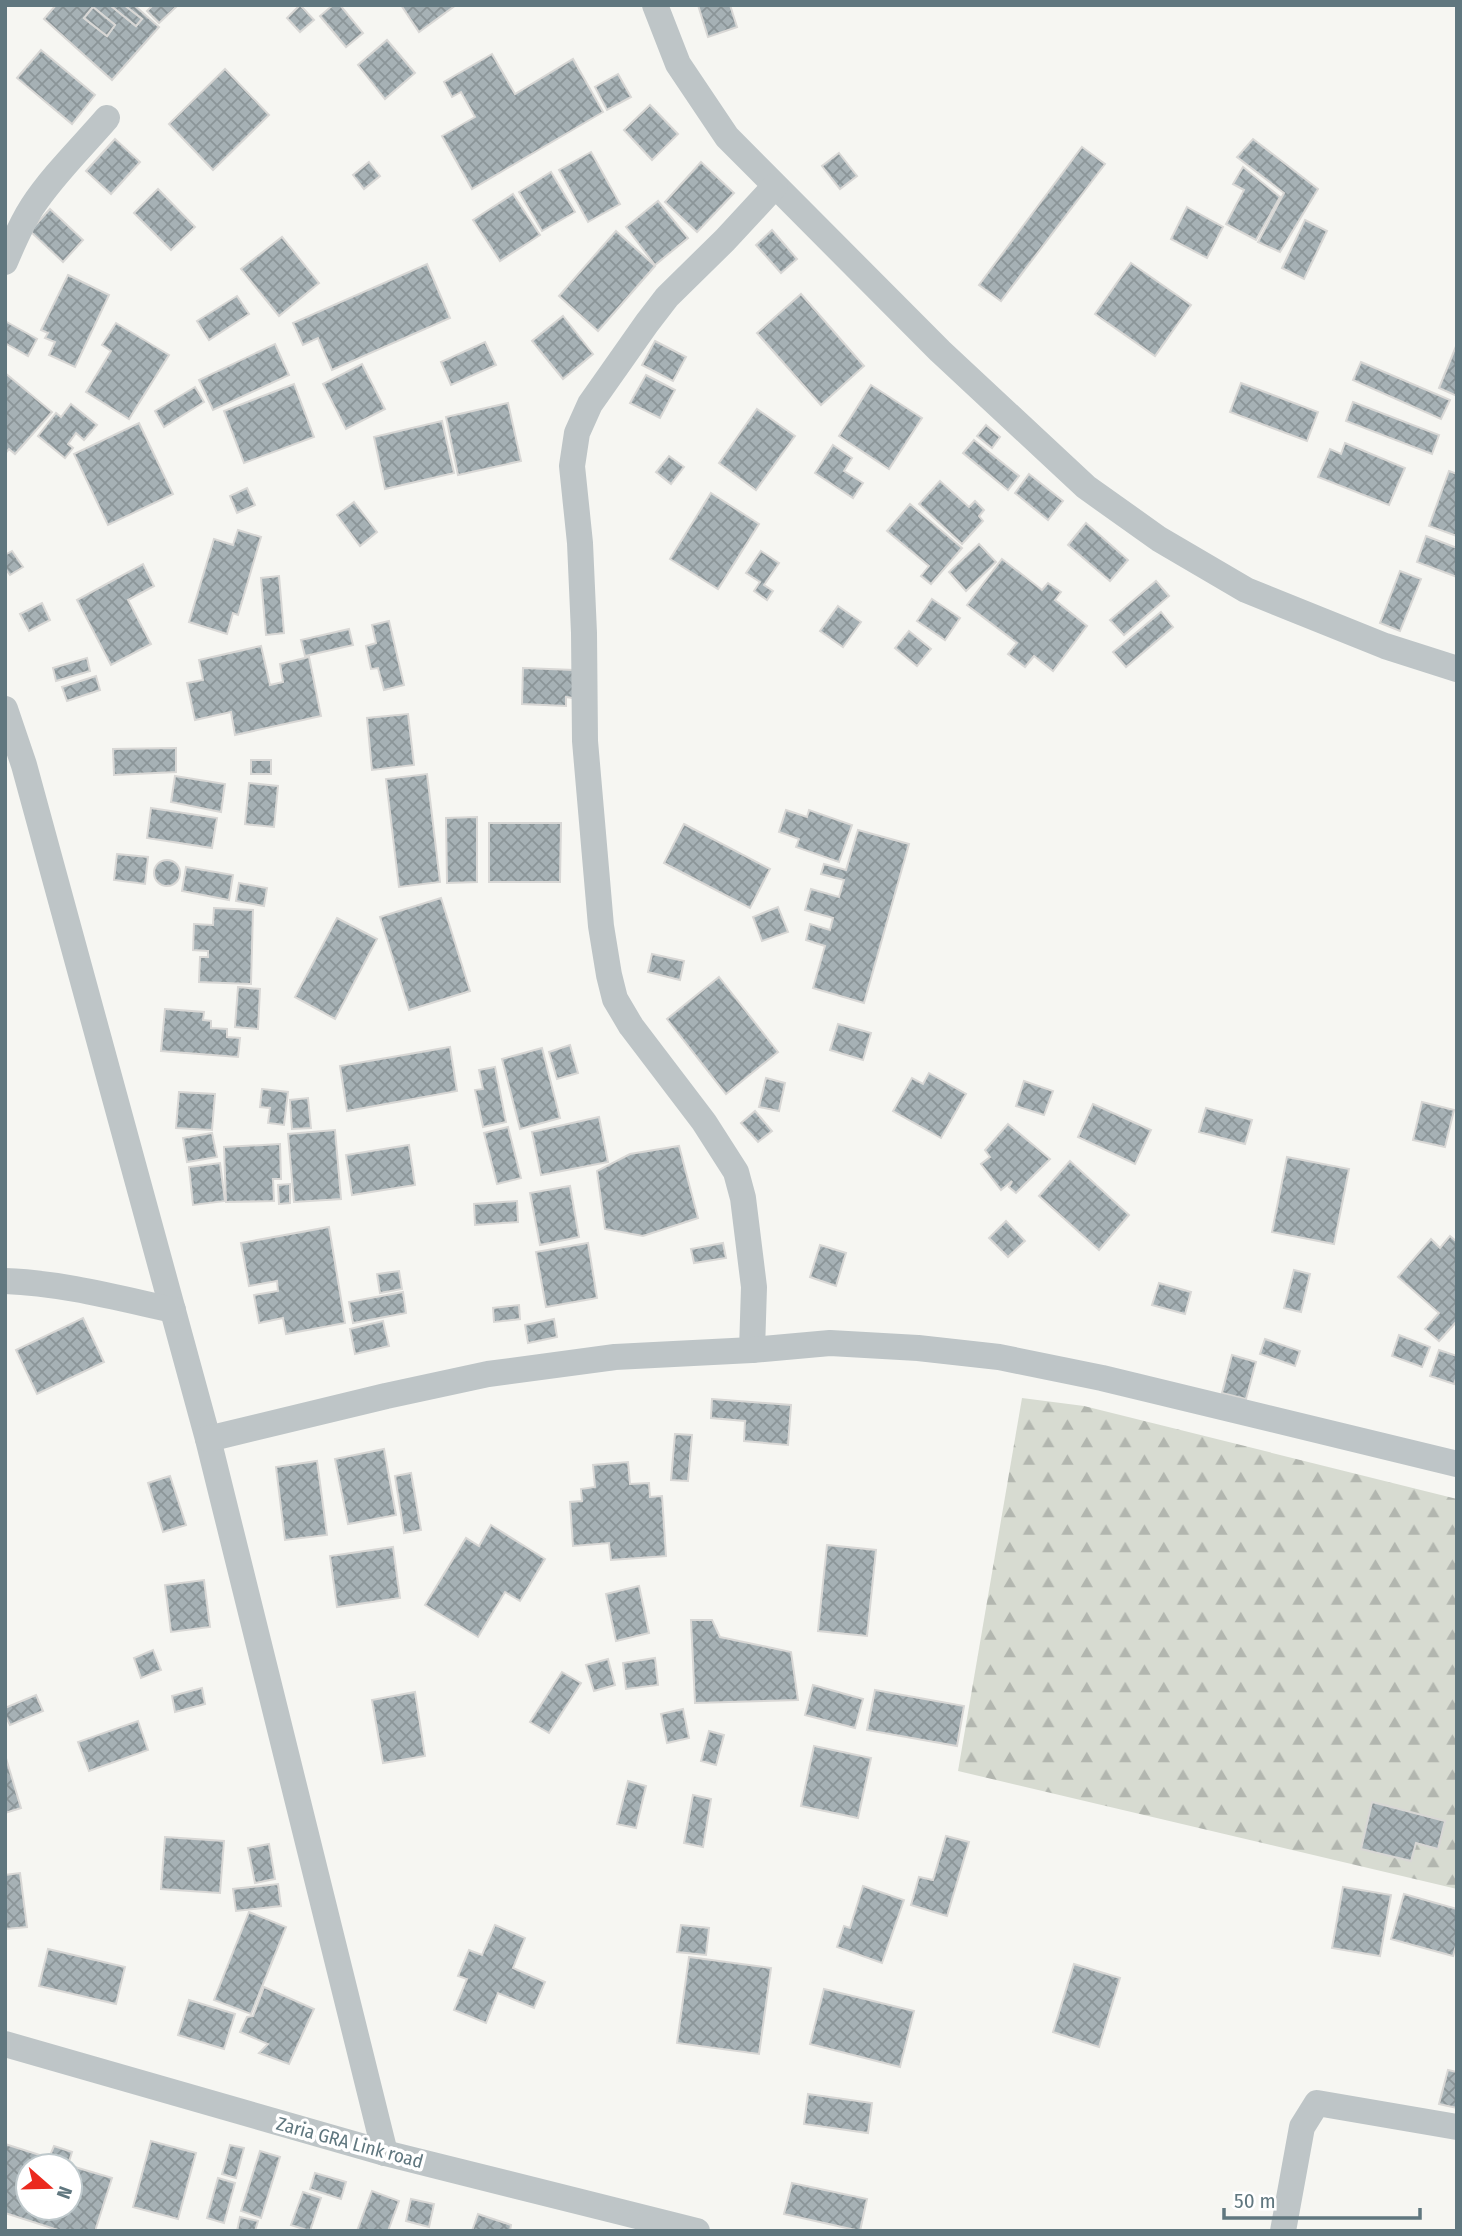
<svg xmlns="http://www.w3.org/2000/svg" width="1462" height="2236" viewBox="0 0 1462 2236" font-family="'Fira Sans Condensed',sans-serif">
	<defs>
		<pattern id="forest-firs" width="22" height="20" patternUnits="userSpaceOnUse" patternTransform="scale(1.75)"><rect width="22" height="20" fill="#d7dbd1"/><path d="M5 1l3.5 6h-7zM16 11l3.5 6h-7z" fill="#b2b6af"/></pattern>
		<pattern id="building-cross-hatch" width="8" height="8" patternUnits="userSpaceOnUse" patternTransform="scale(1.75)"><rect width="8" height="8" fill="#a6b1b5"/><path d="M0 0l8 8M0 8l8-8" fill="none" stroke="#8b9598"/></pattern>
	</defs>
	<rect width="100%" height="100%" fill="#f6f6f2"/>
	<path fill="url(#forest-firs)" d="M1022,1398l62,8 373,93v390l-499,-118z"/>
	<g fill="url(#building-cross-hatch)" stroke="#d8d7d5" stroke-width="2" fill-rule="evenodd">
		<path d="M56,5h54l26,21 6,-7 -18,-14h10l25,22 -47,53 -68,-61zM93,7l22,18 -8,11 -23,-18z"/>
		<path d="M110,5h14l18,14 -6,7z"/>
		<path d="M153,5h23l1,1 -18,17 -12,-12z"/>
		<path d="M300,5l14,15 -14,12 -13,-14z"/>
		<path d="M333,5h7l23,28 -17,14 -26,-31z"/>
		<path d="M401,5h55l-37,27z"/>
		<path d="M698,5h32l7,22 -29,10z"/>
		<path d="M93,7l22,18 -8,11 -23,-18z"/>
		<path d="M387,40l28,33 -30,26 -27,-34z"/>
		<path d="M41,50l54,45 -23,29 -55,-46z"/>
		<path d="M492,54l23,40 58,-35 30,53 -131,77 -30,-53 33,-19 -14,-25 -9,5 -8,-15z"/>
		<path d="M225,69l44,46 -56,55 -44,-46z"/>
		<path d="M618,74l13,23 -24,13 -12,-23z"/>
		<path d="M650,105l28,29 -26,26 -28,-30z"/>
		<path d="M115,139l25,23 -29,32 -25,-23z"/>
		<path d="M1253,139l65,50 -38,63 -22,-10 26,-49 -47,-36z"/>
		<path d="M1082,147l23,17 -104,137 -22,-16z"/>
		<path d="M591,152l29,52 -32,18 -29,-52z"/>
		<path d="M839,153l18,23 -17,13 -18,-23z"/>
		<path d="M369,162l11,14 -16,13 -11,-14z"/>
		<path d="M701,162l33,31 -37,39 -32,-30z"/>
		<path d="M1243,167l37,30 -24,43 -30,-16 18,-34 -11,-6z"/>
		<path d="M551,172l24,40 -33,19 -23,-39z"/>
		<path d="M158,189l37,38 -24,23 -37,-37z"/>
		<path d="M513,194l27,41 -40,26 -27,-41z"/>
		<path d="M658,201l30,37 -33,27 -29,-38z"/>
		<path d="M1187,207l36,20 -16,31 -36,-19z"/>
		<path d="M50,209l33,31 -20,22 -33,-31z"/>
		<path d="M1305,220l22,11 -23,48 -22,-11z"/>
		<path d="M772,230l25,29 -16,14 -25,-28z"/>
		<path d="M616,231l39,35 -57,65 -39,-35z"/>
		<path d="M282,237l37,46 -40,33 -38,-47z"/>
		<path d="M1131,263l60,42 -36,51 -60,-42z"/>
		<path d="M427,264l23,54 -118,52 -14,-32 -15,7 -10,-22z"/>
		<path d="M68,275l41,20 -34,72 -26,-12 6,-13 -10,-4 3,-5 -7,-3z"/>
		<path d="M801,294l63,72 -43,39 -64,-72z"/>
		<path d="M237,296l12,18 -40,26 -12,-19z"/>
		<path d="M563,316l30,38 -30,25 -31,-38z"/>
		<path d="M5,321l32,18 -9,17 -23,-13z"/>
		<path d="M116,323l53,32 -40,64 -43,-27 25,-41 -9,-6z"/>
		<path d="M655,341l31,16 -13,24 -31,-16z"/>
		<path d="M485,342l11,23 -45,20 -10,-23z"/>
		<path d="M275,344l14,31 -76,35 -14,-30z"/>
		<path d="M1457,344v52l-18,-8z"/>
		<path d="M1361,362l89,38 -9,19 -88,-39z"/>
		<path d="M362,364l23,45 -39,20 -23,-45z"/>
		<path d="M5,373l47,39 -37,42 -6,-5 -4,5z"/>
		<path d="M646,375l29,15 -15,28 -30,-15z"/>
		<path d="M1241,383l77,29 -11,29 -77,-29z"/>
		<path d="M294,384l20,53 -70,26 -20,-52z"/>
		<path d="M871,385l51,33 -33,51 -50,-33z"/>
		<path d="M195,387l9,15 -40,25 -9,-16z"/>
		<path d="M1353,402l86,33 -7,19 -86,-33z"/>
		<path d="M508,403l13,58 -63,14 -12,-58z"/>
		<path d="M71,404l26,21 -13,15 -8,-7 -8,11 5,4 -8,10 -27,-22 18,-23 5,4z"/>
		<path d="M757,409l38,27 -39,54 -37,-27z"/>
		<path d="M442,421l12,52 -69,16 -11,-52z"/>
		<path d="M139,423l34,71 -65,31 -34,-71z"/>
		<path d="M986,425l14,12 -8,11 -15,-12z"/>
		<path d="M974,440l45,36 -11,14 -45,-37z"/>
		<path d="M1345,443l60,25 -16,37 -71,-28 12,-28 11,5z"/>
		<path d="M833,445l19,13 -8,13 19,12 -10,15 -38,-25z"/>
		<path d="M669,456l15,11 -13,17 -15,-12z"/>
		<path d="M1449,471l8,3v62l-28,-10z"/>
		<path d="M1029,474l34,27 -15,19 -33,-27z"/>
		<path d="M940,481l29,26 6,-6 9,9 -5,6 4,5 -21,23 -43,-40z"/>
		<path d="M247,488l8,17 -18,8 -7,-17z"/>
		<path d="M711,493l48,31 -41,65 -48,-30z"/>
		<path d="M354,502l23,30 -17,14 -23,-31z"/>
		<path d="M910,504l52,44 -31,36 -10,-8 8,-10 -42,-35z"/>
		<path d="M1086,523l42,37 -18,21 -42,-36z"/>
		<path d="M238,530l23,7 -23,78 -5,-2 -6,21 -38,-12 25,-83 19,6z"/>
		<path d="M1426,536l31,12v29l-40,-15z"/>
		<path d="M979,544l17,18 -30,29 -17,-19z"/>
		<path d="M12,551l11,16 -13,8 -5,-7v-13z"/>
		<path d="M761,551l18,12 -15,22 9,6 -6,9 -13,-9 6,-9 -14,-9z"/>
		<path d="M1002,559l40,31 6,-7 13,9 -6,8 32,26 -34,45 -19,-15 -9,11 -17,-13 9,-11 -50,-38z"/>
		<path d="M143,564l11,22 -26,14 23,44 -40,21 -34,-65z"/>
		<path d="M1400,571l21,8 -21,52 -20,-8z"/>
		<path d="M279,576l5,57 -18,2 -5,-57z"/>
		<path d="M1156,581l13,15 -45,39 -14,-15z"/>
		<path d="M932,599l28,19 -15,22 -28,-19z"/>
		<path d="M42,603l8,17 -21,11 -9,-17z"/>
		<path d="M838,606l23,16 -18,25 -23,-16z"/>
		<path d="M1161,612l12,15 -47,40 -13,-15z"/>
		<path d="M389,621l15,64 -20,5 -6,-22 -7,1 -5,-23 10,-3 -4,-18z"/>
		<path d="M349,629l4,16 -48,11 -4,-16z"/>
		<path d="M909,631l22,18 -14,17 -22,-18z"/>
		<path d="M261,646l9,39 13,-3 -3,-18 29,-7 12,59 -86,19 -4,-23 -36,8 -8,-37 16,-3 -4,-20z"/>
		<path d="M87,658l3,13 -34,10 -3,-13z"/>
		<path d="M523,668l51,2 -1,28 -7,-1v9l-44,-2z"/>
		<path d="M96,676l4,14 -33,11 -5,-14z"/>
		<path d="M408,714l6,51 -42,5 -5,-52z"/>
		<path d="M176,748v24l-62,3 -1,-26z"/>
		<rect x="251" y="760" width="20" height="14"/>
		<path d="M427,774l13,108 -41,5 -13,-108z"/>
		<path d="M175,776l50,8 -4,28 -50,-10z"/>
		<path d="M249,783l29,3 -4,41 -29,-3z"/>
		<path d="M151,808l66,10 -5,30 -65,-10z"/>
		<path d="M786,810l21,7 2,-7 43,15 -13,37 -43,-15 3,-8 -20,-7z"/>
		<path d="M477,817v65l-30,1 -1,-65z"/>
		<path d="M489,823h72l-1,59h-71z"/>
		<path d="M684,824l86,45 -20,39 -86,-45z"/>
		<path d="M858,830l51,14 -45,159 -51,-15 12,-42 -19,-6 4,-16 20,6 3,-12 -28,-8 6,-21 28,8 5,-17 -23,-6 3,-10 22,6z"/>
		<path d="M117,854l31,3 -3,27 -31,-4z"/>
		<circle cx="167" cy="873" r="13"/>
		<path d="M186,867l47,8 -4,25 -47,-9z"/>
		<path d="M239,883l28,5 -3,18 -28,-5z"/>
		<path d="M441,898l29,93 -61,19 -29,-93z"/>
		<path d="M778,907l10,25 -26,9 -9,-24z"/>
		<path d="M214,908l39,2 -2,74 -52,-2 1,-25h8v-6l-15,-1 1,-26 19,1z"/>
		<path d="M337,918l40,21 -42,80 -40,-22z"/>
		<path d="M652,954l32,7 -4,19 -32,-8z"/>
		<path d="M719,977l59,75 -52,42 -59,-75z"/>
		<path d="M238,987l22,2 -2,40 -23,-2z"/>
		<path d="M165,1009l39,3 -1,8 8,1v7l16,1v8l13,1 -2,19 -77,-6z"/>
		<path d="M838,1024l33,9 -8,27 -33,-10z"/>
		<path d="M570,1045l8,28 -21,6 -8,-27z"/>
		<path d="M450,1047l7,44 -110,20 -7,-45z"/>
		<path d="M542,1048l18,70 -40,11 -18,-70z"/>
		<path d="M495,1067l11,55 -23,5 -8,-37 8,-1 -4,-19z"/>
		<path d="M929,1073l37,21 -25,44 -48,-27 19,-33 11,6z"/>
		<path d="M766,1078l19,5 -6,28 -20,-4z"/>
		<path d="M1024,1081l29,10 -9,24 -28,-9z"/>
		<path d="M262,1089l26,3 -4,33 -16,-2 2,-15 -10,-1z"/>
		<path d="M179,1092l36,2 -3,36 -36,-2z"/>
		<path d="M308,1098l3,30 -19,1 -2,-29z"/>
		<path d="M1422,1102l32,8 -9,37 -32,-7z"/>
		<path d="M1093,1104l58,26 -16,34 -57,-27z"/>
		<path d="M1206,1108l46,12 -7,24 -46,-12z"/>
		<path d="M755,1111l17,20 -14,11 -17,-19z"/>
		<path d="M599,1117l9,45 -67,13 -9,-43z"/>
		<path d="M1008,1124l42,35 -34,34 -7,-6 3,-6 -11,9 -20,-26 9,-7 -5,-7z"/>
		<path d="M508,1127l13,51 -24,6 -13,-51z"/>
		<path d="M335,1130l6,69 -47,3 -6,-68z"/>
		<path d="M212,1133l5,24 -30,5 -4,-24z"/>
		<path d="M280,1144l1,35h-8l1,22 -48,1 -2,-55z"/>
		<path d="M409,1145l6,40 -63,10 -6,-40z"/>
		<path d="M679,1146l19,72 -55,18 -38,-7 -8,-58 33,-17z"/>
		<path d="M1287,1157l62,12 -15,75 -62,-12z"/>
		<path d="M1070,1161l59,54 -30,35 -60,-54z"/>
		<path d="M220,1163l5,38 -32,4 -4,-38z"/>
		<path d="M290,1184v19l-11,1 -1,-19z"/>
		<path d="M570,1186l9,51 -39,8 -10,-52z"/>
		<path d="M517,1201l1,21 -43,3 -1,-21z"/>
		<path d="M1006,1221l19,20 -17,16 -19,-19z"/>
		<path d="M329,1227l16,96 -59,11 -3,-16 -24,5 -5,-28 24,-4 -1,-10 -28,5 -8,-43z"/>
		<path d="M1450,1236l7,6v79l-18,20 -14,-12 14,-16 -41,-36 33,-38 9,9z"/>
		<path d="M588,1243l9,55 -51,9 -10,-55z"/>
		<path d="M723,1243l3,15 -32,5 -3,-14z"/>
		<path d="M820,1245l26,8 -10,33 -26,-9z"/>
		<path d="M1294,1270l16,4 -9,38 -17,-4z"/>
		<path d="M399,1271l3,18 -22,4 -3,-19z"/>
		<path d="M1159,1283l32,9 -6,22 -33,-9z"/>
		<path d="M403,1292l3,21 -53,10 -4,-21z"/>
		<path d="M519,1305l1,14 -26,3 -1,-14z"/>
		<path d="M83,1318l21,44 -67,32 -21,-44z"/>
		<path d="M554,1319l3,18 -29,6 -3,-18z"/>
		<path d="M383,1321l6,25 -34,8 -5,-25z"/>
		<path d="M1399,1335l31,12 -8,20 -30,-11z"/>
		<path d="M1265,1339l35,12 -5,15 -35,-12z"/>
		<path d="M1439,1350l18,6v20l-3,8 -24,-8z"/>
		<path d="M1232,1355l24,7 -10,37 -24,-6z"/>
		<path d="M712,1399l79,6 -3,40 -44,-4 1,-20 -34,-3z"/>
		<path d="M675,1434l17,1 -4,46 -17,-1z"/>
		<path d="M384,1449l12,66 -48,9 -13,-65z"/>
		<path d="M317,1461l10,74 -42,5 -9,-73z"/>
		<path d="M628,1462l2,22 19,-1 1,14 12,-1 4,60 -55,4 -2,-17 -36,3 -3,-44 12,-1 -1,-12 14,-2 -2,-22z"/>
		<path d="M411,1473l10,57 -17,3 -9,-57z"/>
		<path d="M170,1476l16,49 -23,7 -15,-49z"/>
		<path d="M491,1525l54,34 -25,42 -15,-9 -27,45 -53,-32 41,-67 13,8z"/>
		<path d="M827,1545l49,5 -9,86 -49,-5z"/>
		<path d="M393,1547l7,51 -63,9 -7,-51z"/>
		<path d="M204,1580l6,47 -39,5 -6,-47z"/>
		<path d="M639,1586l10,47 -33,8 -10,-47z"/>
		<path d="M691,1620h21l8,17 71,15 7,48 -103,3z"/>
		<path d="M153,1650l8,20 -20,8 -7,-20z"/>
		<path d="M655,1658l3,27 -32,4 -3,-26z"/>
		<path d="M608,1659l7,26 -21,6 -8,-26z"/>
		<path d="M562,1672l19,11 -32,50 -19,-11z"/>
		<path d="M813,1685l50,14 -8,29 -50,-13z"/>
		<path d="M202,1688l3,16 -30,8 -3,-16z"/>
		<path d="M875,1690l89,16 -7,40 -90,-16z"/>
		<path d="M415,1692l10,64 -42,7 -11,-63z"/>
		<path d="M36,1695l7,16 -33,14 -5,-10v-7z"/>
		<path d="M683,1709l6,29 -22,5 -6,-29z"/>
		<path d="M138,1721l10,29 -59,21 -11,-29z"/>
		<path d="M709,1731l15,4 -8,30 -15,-4z"/>
		<path d="M814,1746l57,12 -13,60 -57,-12z"/>
		<path d="M5,1755l16,53 -16,5z"/>
		<path d="M628,1781l18,5 -10,42 -19,-4z"/>
		<path d="M693,1795l18,4 -8,48 -19,-4z"/>
		<path d="M1372,1802l73,19 -7,28 -22,-6 -5,18 -50,-12z"/>
		<path d="M946,1836l23,6 -22,74 -36,-11 8,-28 14,3z"/>
		<path d="M165,1837l59,4 -4,52 -59,-4z"/>
		<path d="M269,1844l6,35 -20,4 -7,-35z"/>
		<path d="M20,1873l7,54 -22,2v-54z"/>
		<path d="M278,1884l3,22 -45,5 -3,-22z"/>
		<path d="M863,1886l41,14 -22,63 -45,-16 7,-21 6,2z"/>
		<path d="M1343,1887l48,8 -11,61 -48,-8z"/>
		<path d="M1404,1894l53,15v33l-4,14 -62,-17z"/>
		<path d="M249,1912l37,15 -35,87 -37,-14z"/>
		<path d="M495,1925l30,13 -12,30 32,14 -11,26 -36,-15 -12,30 -32,-13 13,-31 -9,-3 11,-26 13,5z"/>
		<path d="M681,1925l28,3 -3,27 -29,-3z"/>
		<path d="M48,1949l77,18 -9,37 -77,-18z"/>
		<path d="M689,1957l82,11 -12,86 -82,-11z"/>
		<path d="M1074,1964l46,14 -21,69 -46,-15z"/>
		<path d="M264,1987l50,22 -25,55 -30,-11 9,-9 -28,-12 7,-15 6,-1z"/>
		<path d="M824,1989l90,22 -14,56 -90,-23z"/>
		<path d="M189,2000l46,14 -11,35 -46,-14z"/>
		<path d="M1448,2070l9,2v36l-18,-4z"/>
		<path d="M808,2094l64,9 -4,30 -64,-9z"/>
		<path d="M151,2141l45,12 -18,66 -45,-12z"/>
		<path d="M5,2144l44,14 5,-12 18,6 -4,13 44,13 -17,53h-34l-56,-18zM28,2166h42v42h-42z"/>
		<path d="M230,2145l14,3 -8,30 -14,-4z"/>
		<path d="M260,2151l20,6 -19,61 -20,-7z"/>
		<path d="M315,2173l31,9 -5,17 -31,-10z"/>
		<path d="M218,2178l17,5 -11,40 -17,-5z"/>
		<path d="M792,2183l75,16 -7,32 -76,-17z"/>
		<path d="M372,2191l27,10 -11,30h-31z"/>
		<path d="M303,2192l18,6 -11,33 -19,-6z"/>
		<path d="M411,2199l23,5 -5,23 -23,-6z"/>
		<path d="M478,2214l33,11 -1,6h-38z"/>
		<path d="M240,2217l18,4 -3,10h-18z"/>
	</g>
	<g fill="none" stroke-linecap="round" stroke-linejoin="round">
		<g stroke="#bec5c7" stroke-width="26">
			<path d="M655,5l23,59 49,73 213,214 146,136 73,52 87,51 139,56 72,23"/>
			<path d="M5,262c8,-19 16,-38 27,-55 21,-32 50,-60 75,-89"/>
			<path d="M5,709l19,56 184,674 177,714"/>
			<path d="M5,1281c57,2 113,17 168,29"/>
			<path d="M752,1350l2,-63 -11,-89 -7,-26 -32,-50 -73,-96 -16,-27 -6,-24 -8,-49 -16,-185 -1,-108 -4,-90 -8,-77 5,-33 13,-29 57,-81 20,-26 58,-57 50,-54"/>
			<path d="M208,1439l178,-43 102,-22 127,-17 137,-7 78,-7 88,5 81,9 103,21 355,86"/>
			<path d="M5,2044l380,109 312,78"/>
			<path d="M1283,2231l19,-104 15,-24 140,24"/>
		</g>
	</g>
	<g text-anchor="middle" stroke-width="7" stroke-linejoin="round" paint-order="stroke">
		<g font-size="19" fill="#60777f" stroke="#fff">
			<text transform="translate(350 2142) rotate(15)" y="7">Zaria GRA Link road</text>
		</g>
	</g>
	<rect width="1462" height="2236" fill="none" stroke="#60777f" stroke-width="14"/>
	<g transform="translate(49 2187) rotate(110)"><circle r="33" fill="#ffffff" stroke="#bfc9cc" stroke-width="2"/>
	<path d="M0-5L12 26L0 18L-12 26Z" fill="#eb291e"/>
	<text y="-10" font-size="19" font-weight="bold" text-anchor="middle" fill="#60777f">N</text>
	</g>
	<path d="M1224 2208v10h196v-10" fill="none" stroke="#60777f" stroke-width="3.5"/>
	<text x="1234" y="2208" font-size="21" fill="#60777f" stroke="#ffffff" stroke-width="5" paint-order="stroke">50 m</text>
</svg>
